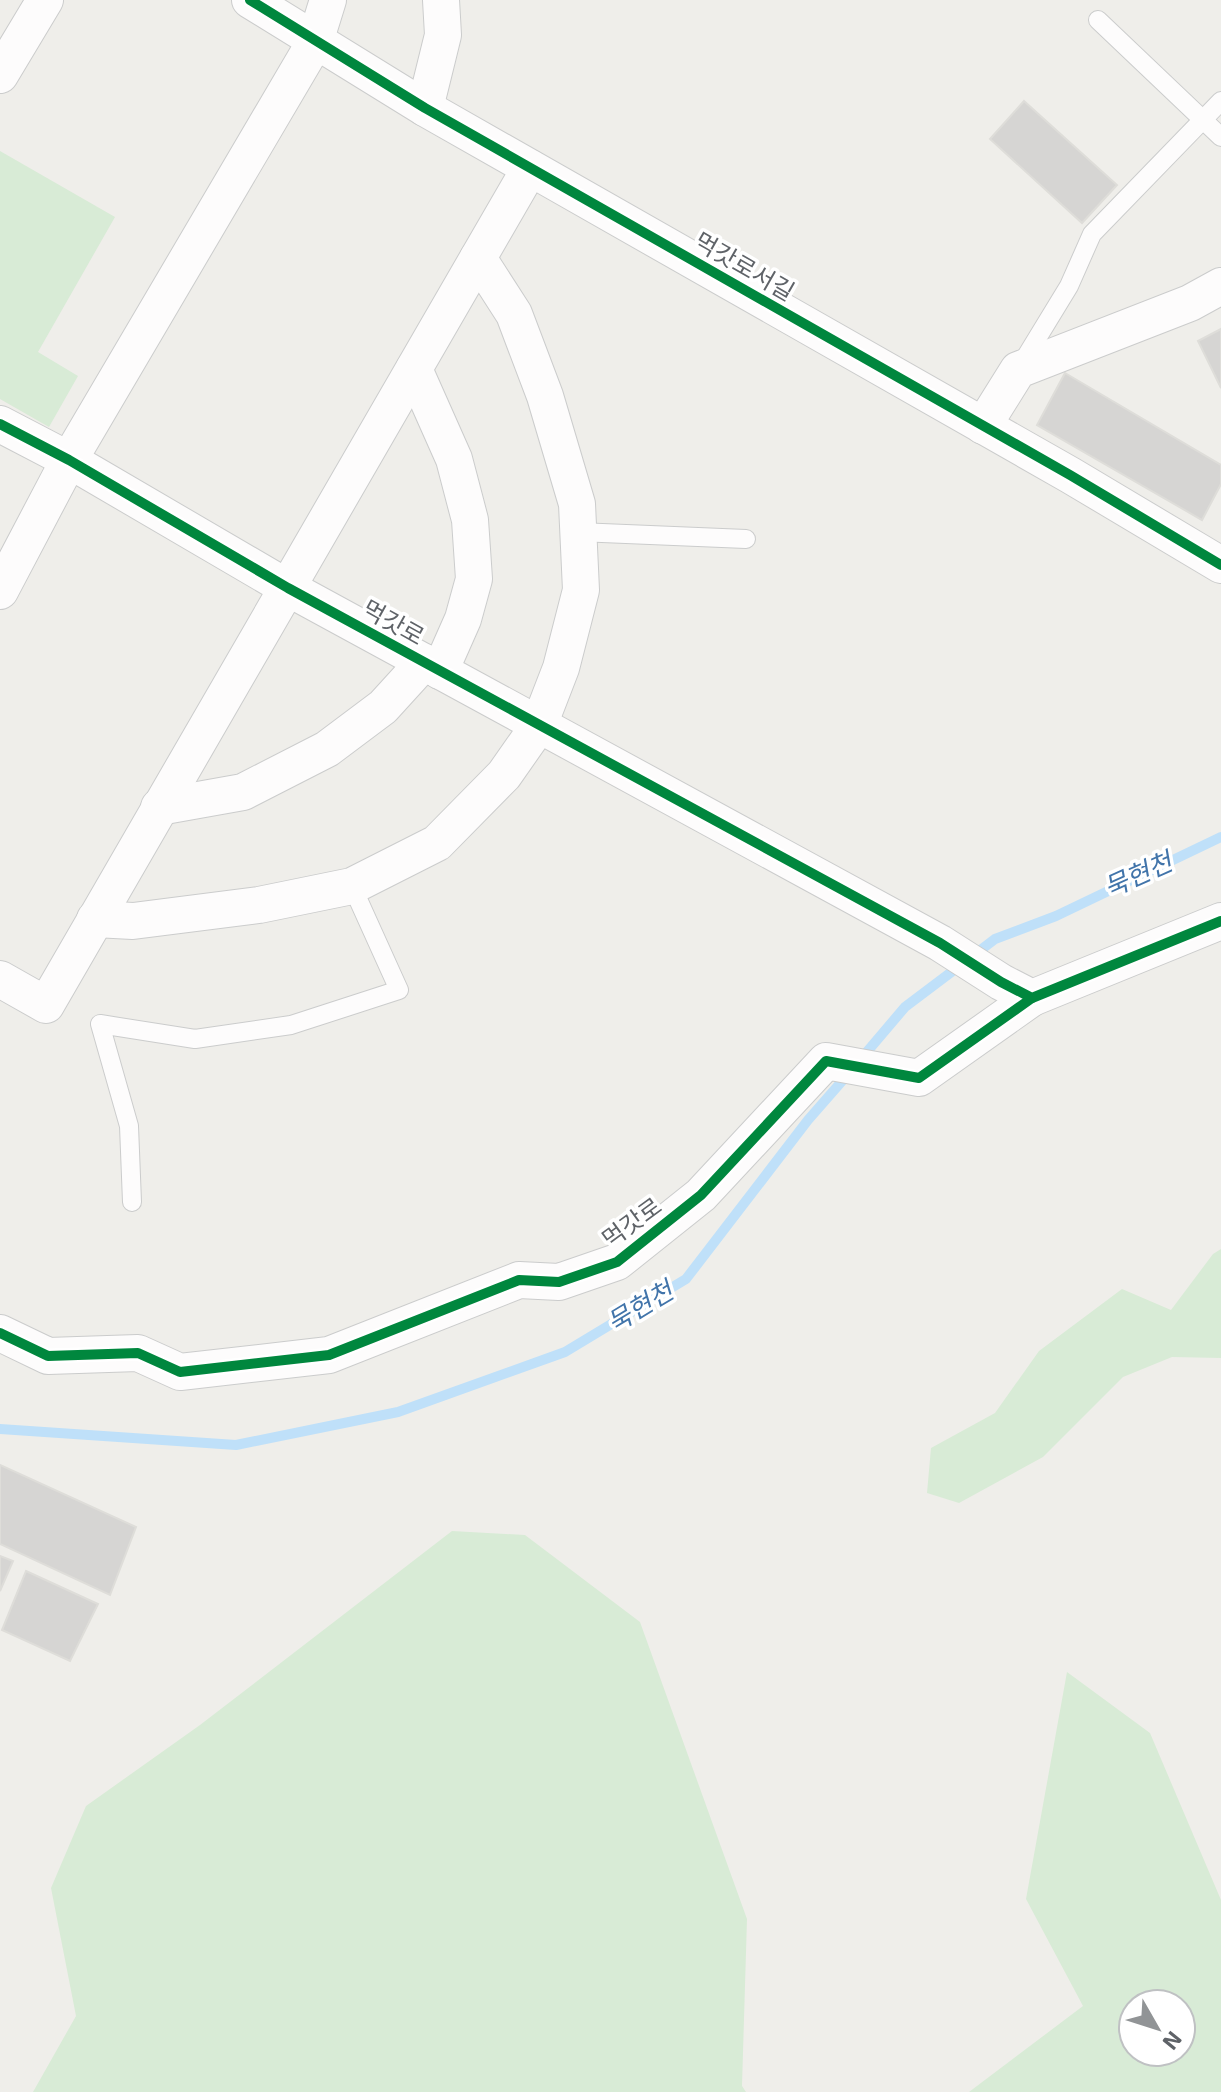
<svg xmlns="http://www.w3.org/2000/svg" width="1221" height="2092" viewBox="0 0 1221 2092" font-family="'Exo 2','Noto Sans KR',sans-serif">
	<rect width="100%" height="100%" fill="#efeeea"/>
	<g fill="#d8ebd6" fill-rule="evenodd">
		<path d="M0,151l115,66 -77,135 40,24 -29,51 -49,-28z"/>
		<path d="M1221,1249v109l-49,-1 -49,20 -80,80 -84,46 -32,-10 4,-45 64,-35 44,-62 83,-62 49,21 42,-56z"/>
		<path d="M452,1531l73,4 115,87 107,297 -5,167 4,6h-713l43,-76 -25,-128 35,-82 114,-81z"/>
		<path d="M1067,1672l83,61 71,167v192h-252l114,-86 -57,-107zM1133,2004h48v48h-48z"/>
	</g>
	<g fill="none" stroke-linecap="round" stroke-linejoin="round">
		<g stroke="#bfe0f9" stroke-width="10">
			<path d="M974,955l21,-16 61,-23 165,-79"/>
			<path d="M860,1060l45,-53 57,-43"/>
			<path d="M0,1429l236,16 162,-33 167,-60 121,-73 122,-159 42,-48"/>
		</g>
	</g>
	<g fill="#d6d5d3" stroke="#deddd9" stroke-width="2">
		<path d="M1024,101l93,84 -35,38 -92,-84z"/>
		<path d="M1221,329v59l-23,-47z"/>
		<path d="M1065,373l156,92v19l-19,36 -165,-95z"/>
		<path d="M0,1465l136,62 -26,68 -110,-51z"/>
		<path d="M0,1556l13,5 -13,30z"/>
		<path d="M26,1571l72,33 -28,57 -68,-31z"/>
	</g>
	<g fill="none" stroke-linecap="round" stroke-linejoin="round">
		<g stroke="#cbcccc" stroke-width="20">
			<g id="service">
				<path d="M1098,20l123,117"/>
				<path d="M1022,363l47,-77 23,-52 129,-133"/>
				<path d="M578,532l168,7"/>
				<path d="M132,1202l-3,-76 -29,-102 95,15 96,-14 108,-35 -47,-104"/>
			</g>
		</g>
		<g stroke="#cbcccc" stroke-width="38">
			<g id="minor">
				<path d="M250,0l175,108 645,367 151,90"/>
				<path d="M0,75l45,-75"/>
				<path d="M425,108l18,-73 -2,-35"/>
				<path d="M414,369l40,90 16,61 4,59 -11,40 -23,52"/>
				<path d="M0,424l69,36 219,128 652,355 61,39 31,16 189,-77"/>
				<path d="M983,426l35,-56 172,-67 31,-17"/>
				<path d="M0,591l69,-131 246,-418 13,-42"/>
				<path d="M159,807l84,-15 84,-43 56,-42 41,-45"/>
				<path d="M95,919l38,2 126,-16 93,-19 85,-43 67,-68 35,-50 22,-57 20,-78 -4,-86 -32,-108 -31,-82 -36,-56"/>
				<path d="M0,979l46,26 484,-837"/>
				<path d="M0,1333l48,23 90,-3 42,19 149,-17 190,-75 40,2 58,-20 84,-67 125,-134 93,17 113,-80"/>
			</g>
		</g>
		<use href="#service" stroke="#fdfcfc" stroke-width="18"/>
		<use href="#minor" stroke="#fdfcfc" stroke-width="36"/>
		<g stroke="#fff" stroke-width="15">
			<g id="cycleway">
				<path d="M250,0l175,108 645,367 151,90"/>
				<path d="M0,424l69,36 219,128 652,355 61,39 31,16 189,-77"/>
				<path d="M0,1333l48,23 90,-3 42,19 149,-17 190,-75 40,2 58,-20 84,-67 125,-134 93,17 113,-80"/>
			</g>
		</g>
		<use href="#cycleway" stroke="#00873e" stroke-width="10"/>
	</g>
	<g text-anchor="middle" stroke-width="7" stroke-linejoin="round" paint-order="stroke">
		<g font-size="24" fill="#5f6368" stroke="#fff">
			<text transform="translate(744 267) rotate(30)" y="8">먹갓로서길</text>
			<text transform="translate(393 623) rotate(29)" y="8">먹갓로</text>
			<text transform="translate(632 1223) rotate(-36)" y="8">먹갓로</text>
		</g>
		<g font-size="26" font-style="italic" fill="#4174aa" stroke="#fff">
			<text transform="translate(1138 875) rotate(-24)" y="9">묵현천</text>
			<text transform="translate(640 1307) rotate(-31)" y="9">묵현천</text>
		</g>
	</g>
	<g transform="translate(1157 2028) rotate(129)"><circle r="38" fill="#ffffff" stroke="#bfc1c3" stroke-width="2"/>
	<path d="M0-6L14 30L0 20L-14 30Z" fill="#919496"/>
	<text y="-12" font-size="22" font-weight="bold" text-anchor="middle" fill="#5f6368">N</text>
	</g>
</svg>
